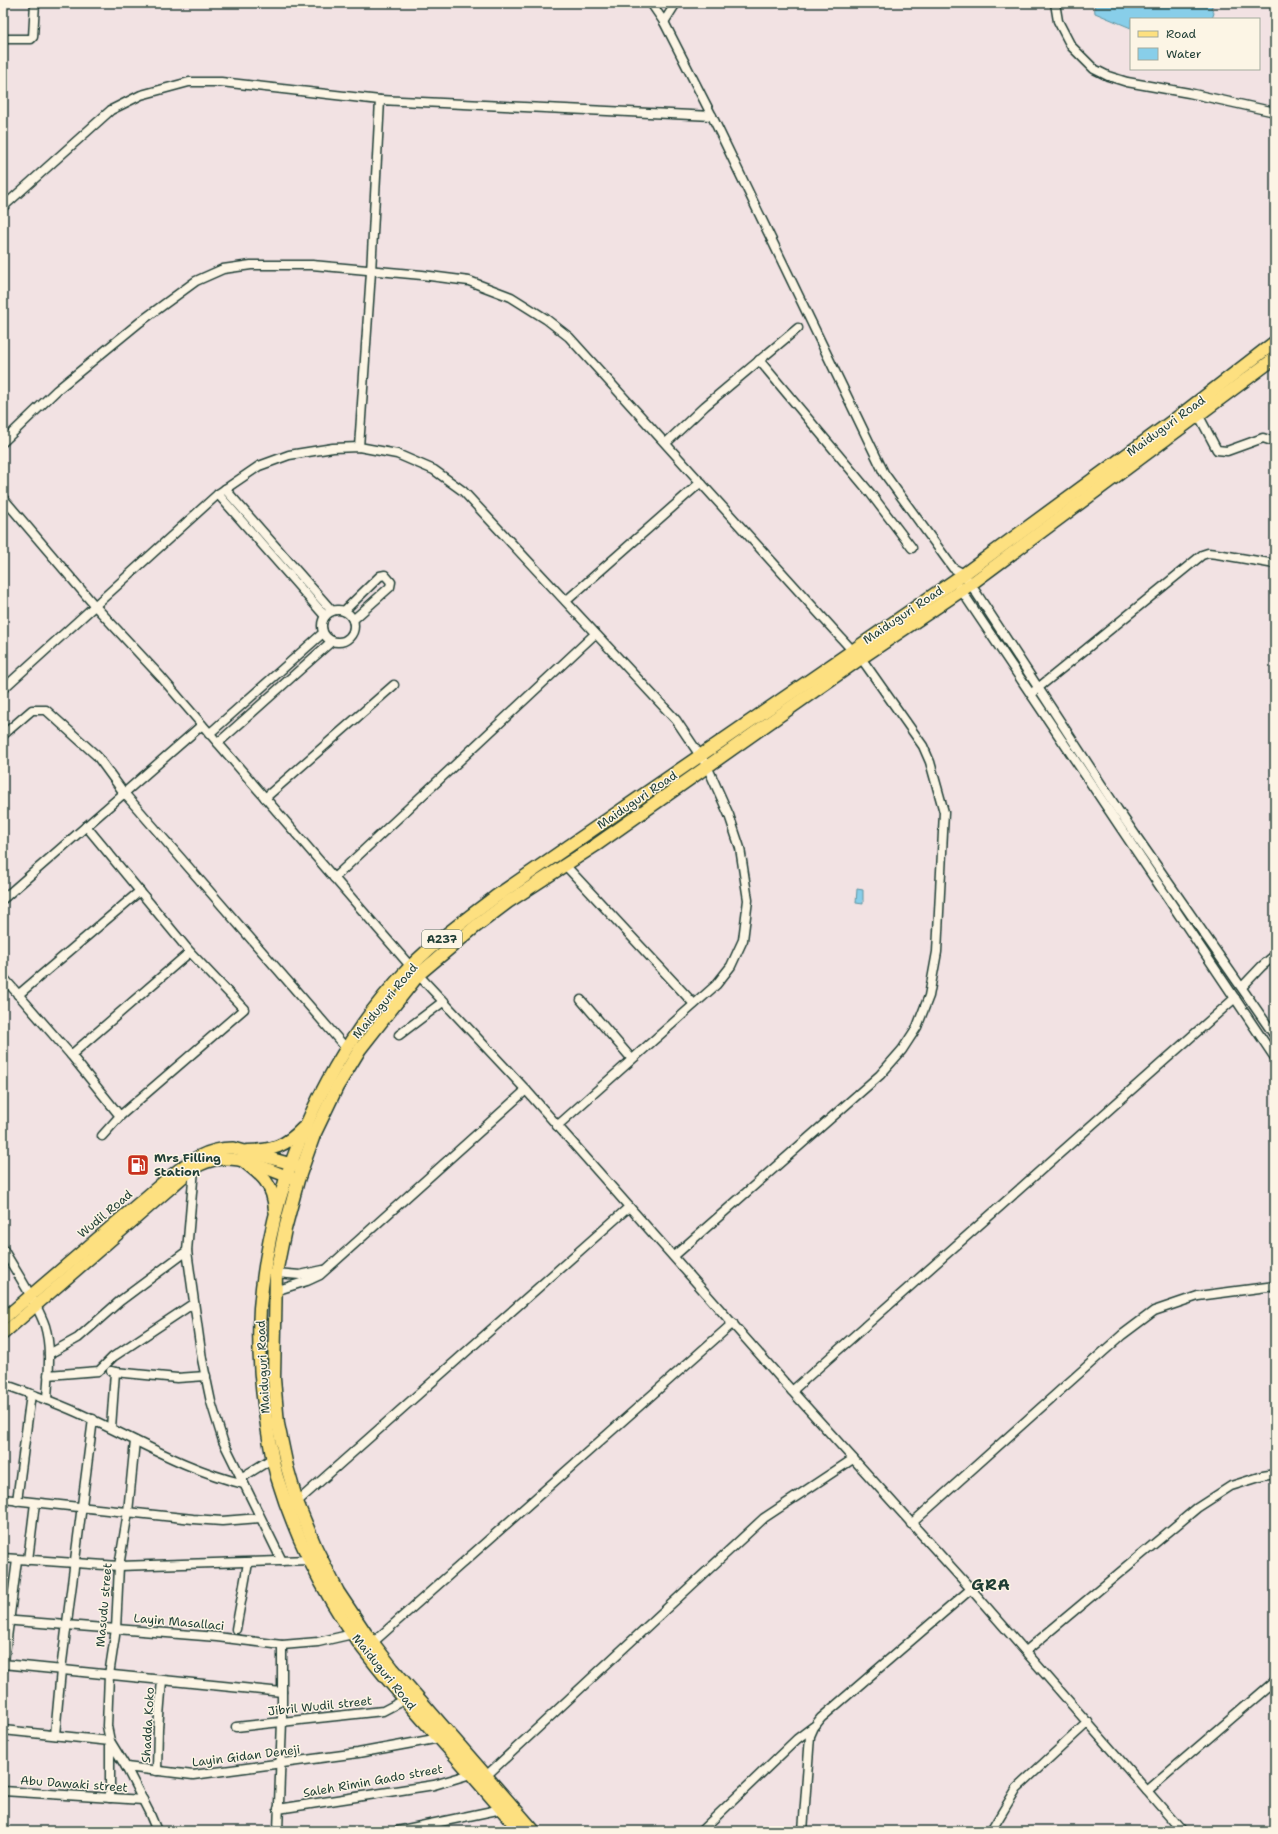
<svg xmlns="http://www.w3.org/2000/svg" width="1278" height="1834" viewBox="0 0 1278 1834" font-family="'Shantell Sans',sans-serif">
	<rect width="100%" height="100%" fill="#f2e2e3"/>
	<filter id="ink" filterUnits="userSpaceOnUse"><feTurbulence type="fractalNoise" baseFrequency=".025" numOctaves="2"/><feDisplacementMap in="SourceGraphic" scale="8" xChannelSelector="R" yChannelSelector="G"/><feConvolveMatrix kernelMatrix="1 2 1 2 8 2 1 2 1" color-interpolation-filters="sRGB"/></filter>
	<g filter="url(#ink)">
		<g fill="#88cee9" stroke="#5e94a1">
			<path d="M1094,3h120l-3,5 3,5 -2,6h-81v9l-36,-15z"/>
			<path d="M857,889l6,1v14l-7,-1z"/>
		</g>
		<g fill="none" stroke-linecap="round" stroke-linejoin="round">
			<g stroke="#1f3d34" stroke-width="11">
				<g id="minor">
					<path d="M651,3l13,19 48,94 172,357 69,95 11,6 154,236 157,226"/>
					<path d="M1055,3l3,18 13,25 23,23 14,7 19,6 62,11 86,19"/>
					<path d="M664,22l12,-19"/>
					<path d="M3,39h28l2,-2 2,-34"/>
					<path d="M3,207l108,-97 30,-15 48,-13h32l159,18"/>
					<path d="M759,360l112,134 41,54"/>
					<path d="M1199,416l18,34 10,1 36,-13 12,4"/>
					<path d="M3,442l54,-52 83,-68 56,-41 27,-12 28,-4h61l110,10 47,6 42,16 35,22 23,18 283,313"/>
					<path d="M666,443l39,-37 93,-78"/>
					<path d="M359,447l12,-175 9,-172 332,16"/>
					<path d="M225,489l107,122"/>
					<path d="M218,494l107,122"/>
					<path d="M3,498l92,108 66,71 250,290 115,123 266,301 179,198 211,242"/>
					<path d="M959,587l316,471"/>
					<path d="M566,601l135,-119"/>
					<circle cx="338" cy="626" r="16"/>
					<path d="M344,611l36,-35 5,-1 6,7 -1,5 -37,33"/>
					<path d="M3,689l215,-195 41,-28 30,-11 44,-7 26,-1 38,7 37,16 29,21 213,229 31,46 22,49 11,33 8,52 -5,40 -12,26 -15,19 -159,141"/>
					<path d="M1033,692l169,-137 6,-2 9,1 58,10"/>
					<path d="M209,734l114,-101"/>
					<path d="M3,735l29,-25h14l51,46 27,37 222,255"/>
					<path d="M218,743l114,-102"/>
					<path d="M265,798l129,-113"/>
					<path d="M565,865l129,139"/>
					<path d="M334,878l261,-244"/>
					<path d="M3,899l199,-174"/>
					<path d="M3,977l68,78 119,-103 -104,-126"/>
					<path d="M1242,987l20,-21 13,-11"/>
					<path d="M18,995l122,-104"/>
					<path d="M581,1000l50,58"/>
					<path d="M399,1035l45,-34"/>
					<path d="M71,1055l49,61"/>
					<path d="M102,1136l18,-20 124,-107 -54,-57"/>
					<path d="M194,1169l-7,82 15,108 9,43 12,39 59,120"/>
					<path d="M3,1249c13,23 34,53 42,77 7,23 3,49 2,74"/>
					<path d="M674,1256l206,-181 22,-25 15,-23 12,-31 8,-44 7,-140 -14,-50 -7,-16 -62,-88"/>
					<path d="M276,1273l24,2 23,-5"/>
					<path d="M275,1291l32,-10 13,-6 206,-185"/>
					<path d="M49,1354l29,-16 42,-37 67,-50"/>
					<path d="M111,1371l4,1 -4,56"/>
					<path d="M115,1372l62,6 29,-2"/>
					<path d="M48,1375l51,-4 14,-14 81,-54"/>
					<path d="M3,1384c31,11 61,21 90,36 49,23 97,51 151,64"/>
					<path d="M792,1391l443,-393"/>
					<path d="M241,1478l32,-20"/>
					<path d="M3,1499l190,20 29,2 38,-3"/>
					<path d="M17,1501l14,-107"/>
					<path d="M297,1502l332,-295"/>
					<path d="M911,1524l211,-189 32,-24 44,-15 77,-10"/>
					<path d="M3,1558l116,8 191,-6"/>
					<path d="M28,1560l7,-57"/>
					<path d="M3,1620l214,17 65,8 36,-3 35,-8"/>
					<path d="M236,1629l12,-66"/>
					<path d="M369,1646l364,-323"/>
					<path d="M1026,1651l171,-143 34,-22 32,-10 12,-2"/>
					<path d="M3,1664l279,28"/>
					<path d="M3,1669l14,-109"/>
					<path d="M236,1727l147,-16 21,-11"/>
					<path d="M3,1730l107,11v57"/>
					<path d="M55,1735l6,-65 32,-251"/>
					<path d="M126,1767l-16,-26 -3,-15 2,-51 7,-46 3,-63 9,-54 7,-71"/>
					<path d="M157,1771l1,-43 4,-48"/>
					<path d="M486,1776l278,-258 89,-59"/>
					<path d="M3,1791l140,9"/>
					<path d="M1147,1791l128,-110"/>
					<path d="M278,1809l156,-24 37,-11"/>
					<path d="M157,1831l-8,-19 -23,-45 67,8 165,-22 82,-15"/>
					<path d="M278,1831l4,-110v-76"/>
					<path d="M397,1831l105,-22"/>
					<path d="M701,1831l96,-92 16,-12"/>
					<path d="M803,1831l7,-95 4,-9 7,-9 150,-129"/>
					<path d="M991,1831l26,-43 71,-66"/>
				</g>
			</g>
			<g stroke="#1f3d34" stroke-width="14">
				<g id="major">
					<path d="M3,1319l165,-141c20,-16 37,-30 65,-30l66,18"/>
					<path d="M3,1334l170,-148c8,-7 17,-16 27,-21 34,-16 63,4 95,14"/>
				</g>
			</g>
			<g stroke="#1f3d34" stroke-width="15">
				<g id="highway">
					<path d="M247,1151c25,0 39,-5 56,-23"/>
					<path d="M242,1160c20,15 31,23 33,50"/>
					<path d="M520,1831c-26,-31 -52,-61 -79,-91 -39,-44 -79,-86 -109,-138 -23,-39 -42,-82 -55,-125 -6,-21 -9,-44 -12,-65 -5,-34 -7,-70 -5,-104 10,-124 64,-252 150,-341 26,-26 56,-48 85,-70l469,-323 222,-163 89,-69"/>
					<path d="M534,1831l-141,-162 -27,-35 -28,-42 -22,-44 -19,-46 -10,-35 -9,-43 -4,-45 2,-106 9,-44 13,-49 16,-45 23,-48 23,-38 59,-75 56,-47 33,-25 88,-57 265,-187 110,-74 304,-226"/>
				</g>
			</g>
			<use href="#minor" stroke="#fcf5e5" stroke-width="8"/>
			<use href="#major" stroke="#fde080" stroke-width="11"/>
			<use href="#highway" stroke="#fde080" stroke-width="12"/>
		</g>
	</g>
	<defs>
		<g id="fuel-square" transform="scale(1.15)"><rect x="-9" y="-9" width="18" height="18" rx="4" fill="#c8321e" stroke="#fcf5e5"/><path d="M-5.5-6h7V0h2V4h1.3V-2.5L3-4.5l.8-.8L6-3V5H2.5V1h-1V6h-7ZM-4.2-4.7v3.2H.2V-4.7Z" fill="#fff"/></g>
	</defs>
	<g fill-rule="evenodd">
		<use href="#fuel-square" x="138" y="1165"/>
	</g>
	<g text-anchor="middle" stroke-width="3" stroke-linejoin="round" paint-order="stroke">
		<rect fill="#fcf5e5" stroke="#617469" stroke-width="1" x="422" y="930" width="40" height="18" rx="3"/>
		<g font-size="11" font-weight="bold" fill="#1f3d34">
			<text x="442" y="943">A237</text>
		</g>
		<g font-size="12" fill="#1f3d34" stroke="#fcf5e5">
			<text transform="translate(1166 426) rotate(-36)" y="4">Maiduguri Road</text>
			<text transform="translate(903 615) rotate(-34)" y="4">Maiduguri Road</text>
			<text transform="translate(637 800) rotate(-34)" y="4">Maiduguri Road</text>
			<text transform="translate(385 1001) rotate(-50)" y="4">Maiduguri Road</text>
			<text transform="translate(105 1214) rotate(-40)" y="4">Wudil Road</text>
			<text transform="translate(263 1367) rotate(-93)" y="4">Maiduguri Road</text>
			<text transform="translate(104 1605) rotate(-85)" y="4">Masudu street</text>
			<text transform="translate(179 1622) rotate(5)" y="4">Layin Masallaci</text>
			<text transform="translate(384 1672) rotate(51)" y="4">Maiduguri Road</text>
			<text transform="translate(320 1706) rotate(-6)" y="4">Jibril Wudil street</text>
			<text transform="translate(148 1725) rotate(-87)" y="4">Shadda Koko</text>
			<text transform="translate(246 1756) rotate(-7)" y="4">Layin Gidan Deneji</text>
			<text transform="translate(373 1781) rotate(-10)" y="4">Saleh Rimin Gado street</text>
			<text transform="translate(74 1784) rotate(4)" y="4">Abu Dawaki street</text>
		</g>
		<g font-size="12" font-weight="bold" fill="#1f3d34" stroke="#fcf5e5" text-anchor="start">
			<text x="154" y="1162">Mrs Filling<tspan x="154" dy="14">Station</tspan></text>
		</g>
		<g font-size="16" font-weight="bold" letter-spacing="1" fill="#1f3d34" stroke="#fcf5e5">
			<text x="991" y="1590">GRA</text>
		</g>
	</g>
	<rect width="1278" height="1834" fill="none" stroke="#fcf5e5" stroke-width="16"/>
	<rect x="8" y="8" width="1262" height="1818" fill="none" stroke="#1f3d34" stroke-width="1.5" filter="url(#ink)"/>
	<rect x="1130" y="18" width="130" height="52" fill="#fcf5e5" stroke="#a4ab9e"/>
	<rect x="1138" y="31" width="20" height="6" fill="#fde080" stroke="#a4ab9e"/>
	<text x="1166" y="38" font-size="12" fill="#1f3d34">Road</text>
	<rect x="1138" y="48" width="20" height="12" fill="#88cee9" stroke="#a4ab9e"/>
	<text x="1166" y="58" font-size="12" fill="#1f3d34">Water</text>
</svg>
